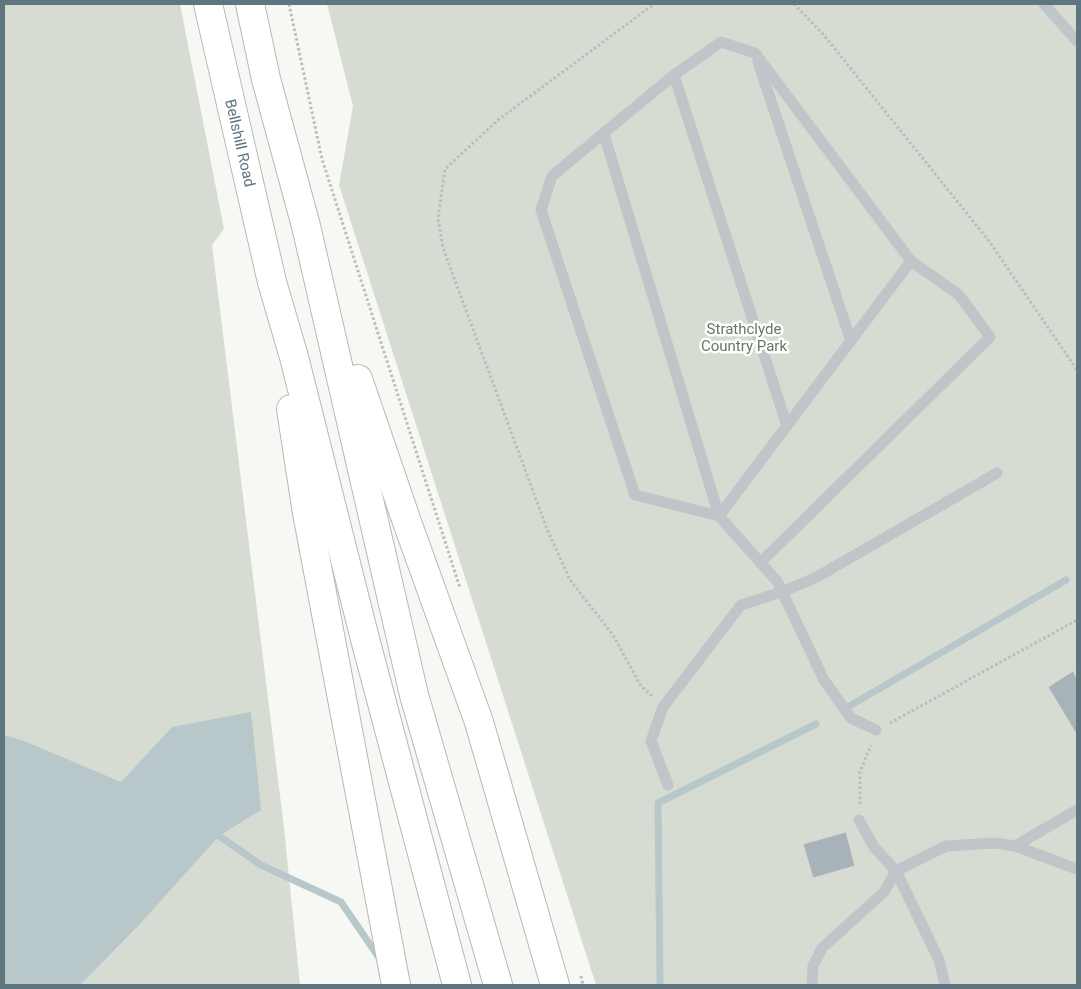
<svg xmlns="http://www.w3.org/2000/svg" width="1081" height="989" viewBox="0 0 1081 989" font-family="Roboto,sans-serif">
	<rect width="100%" height="100%" fill="#f7f7f3"/>
	<g fill="#d7dcd2">
		<path d="M4,4h176l44,225 -12,16 72,583 16,157h-296z"/>
		<path d="M327,4h750v981h-481l-257,-800 14,-79z"/>
	</g>
	<path fill="#b7c7ca" d="M251,712l10,98 -42,26 -80,89 -59,60h-76v-250l20,6 97,41 51,-55z"/>
	<g fill="none" stroke-linecap="round" stroke-linejoin="round">
		<g stroke="#b7c7ca" stroke-width="7">
			<path d="M846,708l220,-128"/>
			<path d="M219,836l42,29 80,37 41,60"/>
			<path d="M660,985l-2,-182 158,-79"/>
		</g>
	</g>
	<g fill="#a7b3b8" stroke="#d8d8d6">
		<path d="M1073,671l4,8v56l-29,-48z"/>
		<path d="M846,832l9,34 -42,12 -10,-34z"/>
	</g>
	<g fill="none" stroke-linecap="round" stroke-linejoin="round">
		<g stroke="#b4b9bc" stroke-width="30">
			<g id="highway">
				<path d="M208,4l64,278 22,75 71,282 92,346"/>
				<path d="M250,4l16,75 40,147 108,469 84,290"/>
				<path d="M358,379l49,143 72,200 76,263"/>
				<path d="M291,409l16,104 89,472"/>
			</g>
		</g>
		<g stroke="#b9bdc0" stroke-width="3" stroke-dasharray="2.5 2.5" stroke-linecap="butt">
			<path d="M289,4l33,155 138,429"/>
			<path d="M794,4l29,30 166,207 88,129"/>
			<path d="M652,696l-11,-10 -28,-51 -43,-55 -23,-51 -104,-281 -5,-30 7,-49 53,-49 156,-116"/>
			<path d="M890,723l187,-103"/>
			<path d="M860,804v-32l11,-27"/>
			<path d="M581,976l2,9"/>
		</g>
		<g stroke="#bfc5c8" stroke-width="11">
			<path d="M1044,4l33,37"/>
			<path d="M758,62l93,279"/>
			<path d="M674,75l113,351"/>
			<path d="M604,134l115,382"/>
			<path d="M719,516l-84,-21 -94,-285 11,-34 122,-101 47,-33 34,11 156,208 48,34 31,42 -230,226"/>
			<path d="M876,730l-25,-12 -27,-38 -47,-99 -58,-65 192,-255"/>
			<path d="M668,785l-17,-44 12,-34 78,-102 41,-13 35,-15 180,-104"/>
			<path d="M859,820l15,27 22,24 43,89 6,25"/>
			<path d="M1015,846l62,-36"/>
			<path d="M812,985l1,-19 9,-18 62,-56 12,-21 50,-25 49,-3 20,3 62,23"/>
		</g>
		<use href="#highway" stroke="#fff" stroke-width="28"/>
	</g>
	<g text-anchor="middle" stroke-width="5" stroke-linejoin="round" paint-order="stroke">
		<g font-size="15" fill="#5f7681" stroke="#fff">
			<text transform="translate(240 143) rotate(77)" y="5">Bellshill Road</text>
		</g>
		<g font-size="15" fill="#66785f" stroke="#fff">
			<text x="744" y="334">Strathclyde<tspan x="744" dy="17">Country Park</tspan></text>
		</g>
	</g>
	<rect width="1081" height="989" fill="none" stroke="#5f7681" stroke-width="10"/>
</svg>
